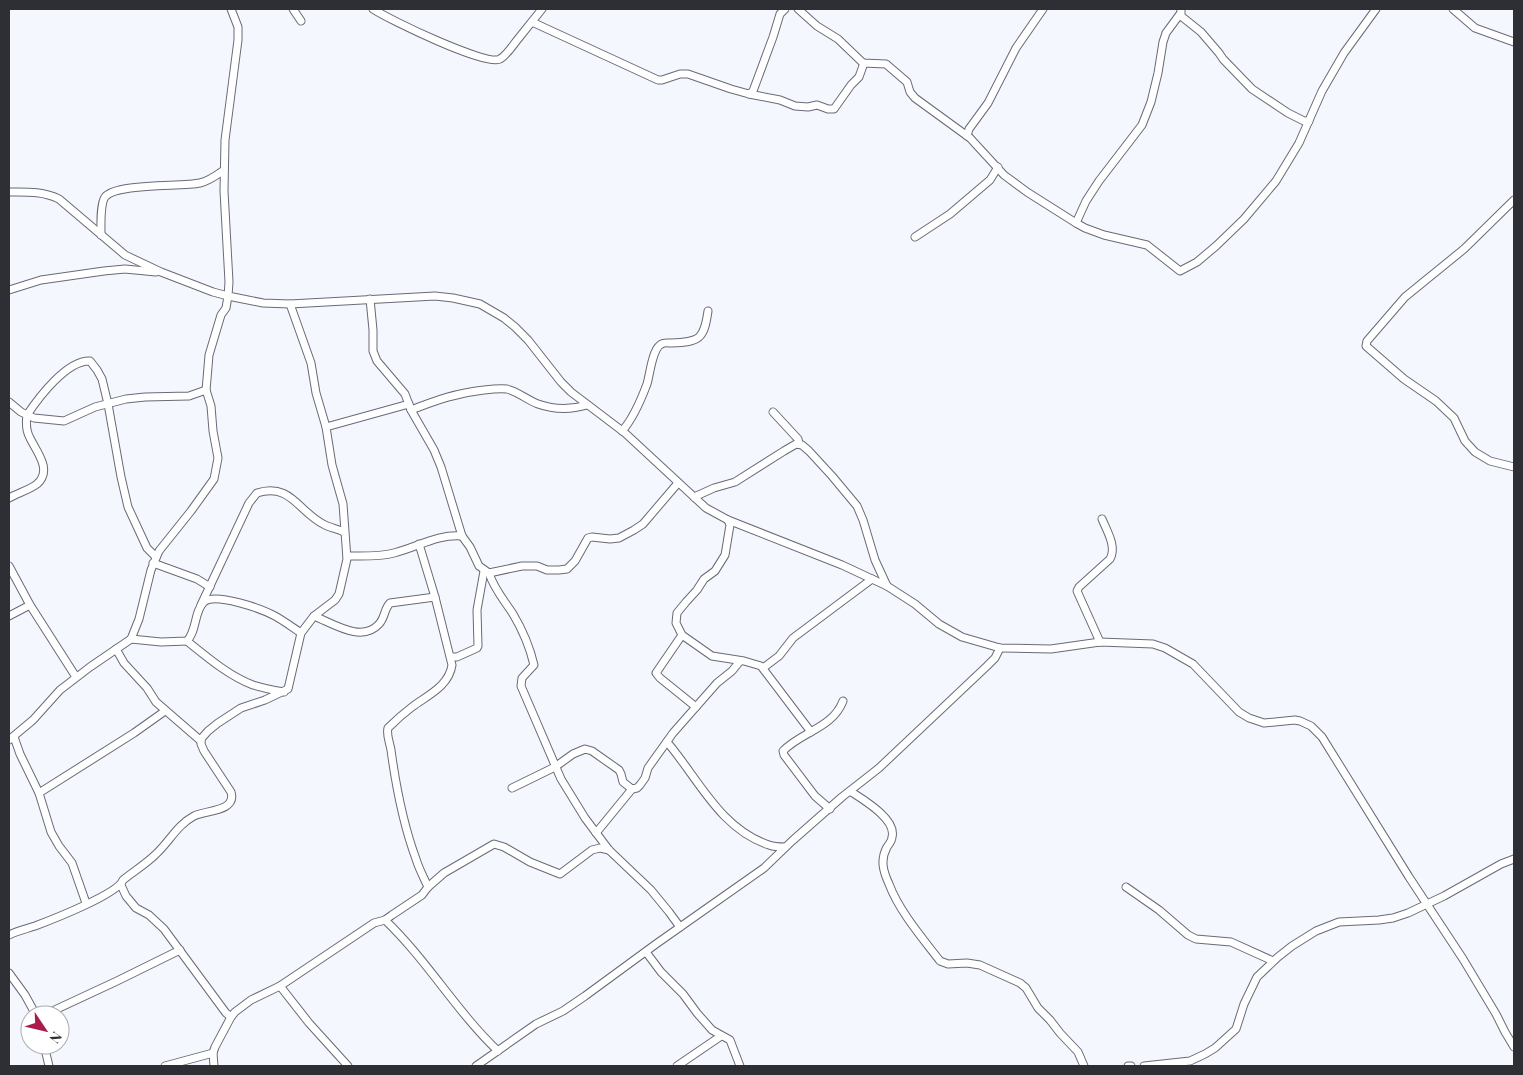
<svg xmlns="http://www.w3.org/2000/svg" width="1523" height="1075" viewBox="0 0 1523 1075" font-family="'Playfair Display',serif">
	<rect width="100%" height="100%" fill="#f4f7fe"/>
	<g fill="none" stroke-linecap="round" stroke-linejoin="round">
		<g stroke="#686b76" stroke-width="9">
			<g id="street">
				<path d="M231,9l7,18v13l-13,100 -1,51 5,91 -1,14 35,7 27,1 145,-8 18,2 27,6 24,14 11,9 13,13 33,42 10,10 54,41 81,75 22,12 114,45 45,21 28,18 24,20 23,13 38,11 51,1 49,-7 53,2 12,4 28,16 46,48 10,6 15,5 31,-3 5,1 11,5 11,11 87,140 54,82 33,55 9,18 9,15"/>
				<path d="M293,9l8,12"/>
				<path d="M373,9c15,10 114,58 127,50 7,-4 13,-14 18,-20 8,-10 16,-20 24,-30"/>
				<path d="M798,9l19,17 21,13 25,24 23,1 21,18 3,10 5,6 55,40 34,37 23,17 49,31 9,5 19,7 43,10 33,26 17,-9 19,-16 28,-27 32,-38 23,-38 23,-52 22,-38 32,-44"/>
				<path d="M1181,9v7l20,16 18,21 4,6 29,30 36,24 16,8h5"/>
				<path d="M1453,9l22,19 39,14"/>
				<path d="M532,22l126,58h4l18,-6h8l43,15 18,5 4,-3 20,-54 7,-23 5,-5"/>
				<path d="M749,94l31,6 15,6 13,1 9,-2 11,4h6l17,-24 8,-8 5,-14"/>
				<path d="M967,136l2,-7 19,-26 28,-55 27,-39"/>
				<path d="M9,192c17,0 34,-1 50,7l66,56 36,17 52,20 15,4 -2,12 -5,7 -12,40 -2,24 -1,11 5,16 2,25 5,27 -4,21 -23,32 -32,40 -8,19 -12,49 -8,20 -41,28 -30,23 -27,30 -24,20"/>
				<path d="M1514,200l-50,49 -59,48 -38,44 -1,5 38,33 32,22 18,17 11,23 10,11 15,9 24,6"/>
				<path d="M1076,223l10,-22 13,-20 43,-56 9,-23 7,-29 5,-31 3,-9 14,-19"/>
				<path d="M101,235c0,-10 -1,-31 4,-38 11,-14 76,-10 95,-14 9,-2 17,-8 24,-13"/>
				<path d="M915,237l35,-23 40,-34 8,-13"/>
				<path d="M9,290l32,-10 63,-9 21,-2 31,3"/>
				<path d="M370,299l3,31v21l4,10 28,33 6,16 23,40 7,17 21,69 8,11 9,19 10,7 33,-7h15l10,4h12l8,-1 8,-8 13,-23 4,-1 18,2 9,-1 15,-8 9,-6 35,-41"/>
				<path d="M9,402l12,10 13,6 30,3 31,-14 31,-8 19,-2 44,-1 17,-6"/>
				<path d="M411,410c26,-10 45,-17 73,-20 8,-1 16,-2 23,-1 12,3 20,11 31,15 17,6 32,6 49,1"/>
				<path d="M773,412l25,27 1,5"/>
				<path d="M326,427l83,-23"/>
				<path d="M622,431c11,-12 19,-31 25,-47 3,-10 5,-33 13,-39 3,-3 8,-2 11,-2 29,-1 33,-4 37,-32"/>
				<path d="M694,497l20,-9 21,-6 49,-31 12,-7 6,1 7,6 23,25 25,30 6,14 12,40 12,26"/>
				<path d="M9,498c9,-5 20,-8 28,-14 16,-14 -1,-33 -7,-46 -4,-7 -4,-16 -3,-23 12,-18 40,-55 63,-54l7,9 5,9 6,25 13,73 7,30 19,41 9,9"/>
				<path d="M347,556c15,0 32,1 47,-3 24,-6 43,-19 68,-17"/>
				<path d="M153,563l44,16 13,8"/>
				<path d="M9,566l21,39 46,72"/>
				<path d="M489,573c5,16 15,27 24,41 9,15 17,34 21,51l-12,13 -1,8 40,93 24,39 24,32 42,40 18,22 11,15"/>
				<path d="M201,605l48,-102 8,-10c34,-11 42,20 68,32 6,3 13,4 19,7"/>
				<path d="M9,616l21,-11"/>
				<path d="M314,616c20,8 48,27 65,8 6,-6 5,-15 11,-21l45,-6"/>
				<path d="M682,635l30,21 32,5 17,5 50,66"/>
				<path d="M131,639l30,3 26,-1c10,-10 7,-30 17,-39 11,-10 58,7 71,14 9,5 17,11 26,17"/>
				<path d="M187,641c20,16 42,35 66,44 10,3 20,5 31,7"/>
				<path d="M1100,642l-23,-51 2,-4 31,-28c7,-12 -3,-28 -8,-40"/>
				<path d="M116,649l8,14 23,25 9,14 45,39"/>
				<path d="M451,657h6l20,-9 1,-2 -1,-36 7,-39"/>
				<path d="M763,668l16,-12 14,-18 79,-59"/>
				<path d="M696,707l-36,-29 -4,-5 26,-38 -6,-12 1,-10 9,-11 11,-12 7,-11 11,-8 10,-16 5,-30 -2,-5"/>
				<path d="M14,737l6,17 19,39 12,39 8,14 13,17 14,40"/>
				<path d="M667,742c31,36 53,87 102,103 5,2 11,2 16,2"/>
				<path d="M512,788l43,-21 18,-13 12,-5 7,2 27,19 2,4 2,8 9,7"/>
				<path d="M850,791c12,8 47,28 42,46 0,4 -3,7 -5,10 -7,13 -4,24 2,37 10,27 34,55 51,77l8,3 19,-1 13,2 40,18 6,5 12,20 12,12 10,13 18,19 6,14"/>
				<path d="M39,793l95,-60 31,-22"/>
				<path d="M830,809l-15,-13 -31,-41 -1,-4c18,-19 50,-23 60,-50"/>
				<path d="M596,833l36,-44 5,-1 3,-3 5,-7 3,-10 25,-35 44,-50 15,-12 8,-10"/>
				<path d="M121,885l5,11 10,12 13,7 15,14 62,84 5,4"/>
				<path d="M428,887l16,-14 50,-29 10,3 26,15 30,12 32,-24 8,-2 9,2"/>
				<path d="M1126,887l33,23 29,25 8,4 35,3 42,19"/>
				<path d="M385,920c42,40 71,91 113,131"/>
				<path d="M9,935c8,-4 17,-6 26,-9 16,-6 83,-32 88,-46 11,-9 23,-16 33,-26 14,-13 21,-29 38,-38 11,-6 43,-4 37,-24l-27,-41 -3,-7v-5l7,-8 10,-8 23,-15 24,-8 23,-11 13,-56 13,-17 21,-16 4,-6 8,-35 -4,-55 -11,-39 -6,-38 -10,-34 -5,-30 -21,-59"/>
				<path d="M646,952l15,20 22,22 14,19 15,17 18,10 10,26"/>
				<path d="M9,973l16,22 11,20"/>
				<path d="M280,986l29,37 39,43"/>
				<path d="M44,1015l73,-34 63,-31"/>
				<path d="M44,1045l5,21"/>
				<path d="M165,1066l48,-13"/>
				<path d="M214,1066l-1,-13 2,-6 16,-30 4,-5 16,-12 29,-14 94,-63 11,-3 7,-5 30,-20 6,-8c-4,-9 -9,-18 -12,-28 -13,-35 -20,-72 -25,-109 -1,-7 -5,-15 -3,-22 7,-7 16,-15 24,-21 16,-12 37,-21 40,-42l-17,-68 -16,-53"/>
				<path d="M476,1066l60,-42 27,-13 22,-15 71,-52 108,-76 28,-27 50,-44 37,-29 108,-102 8,-8 5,-10"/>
				<path d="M677,1066l44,-30"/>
				<path d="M1128,1066h3"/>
				<path d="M1144,1066l46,-5 15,-7 10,-6 21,-19 8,-25 13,-27 21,-20 14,-11 24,-15 23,-9 40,-2 14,-2 15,-5 36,-17 57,-32 13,-5"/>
			</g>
		</g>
		<use href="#street" stroke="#fff" stroke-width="7"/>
	</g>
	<rect width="1523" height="1075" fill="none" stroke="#2e2f34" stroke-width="20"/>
	<g transform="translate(45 1030) rotate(125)"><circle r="24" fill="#ffffff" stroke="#abacae"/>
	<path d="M0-4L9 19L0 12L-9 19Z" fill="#ac1b4e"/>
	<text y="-8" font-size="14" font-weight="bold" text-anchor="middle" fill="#2e2f34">N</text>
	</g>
</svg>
